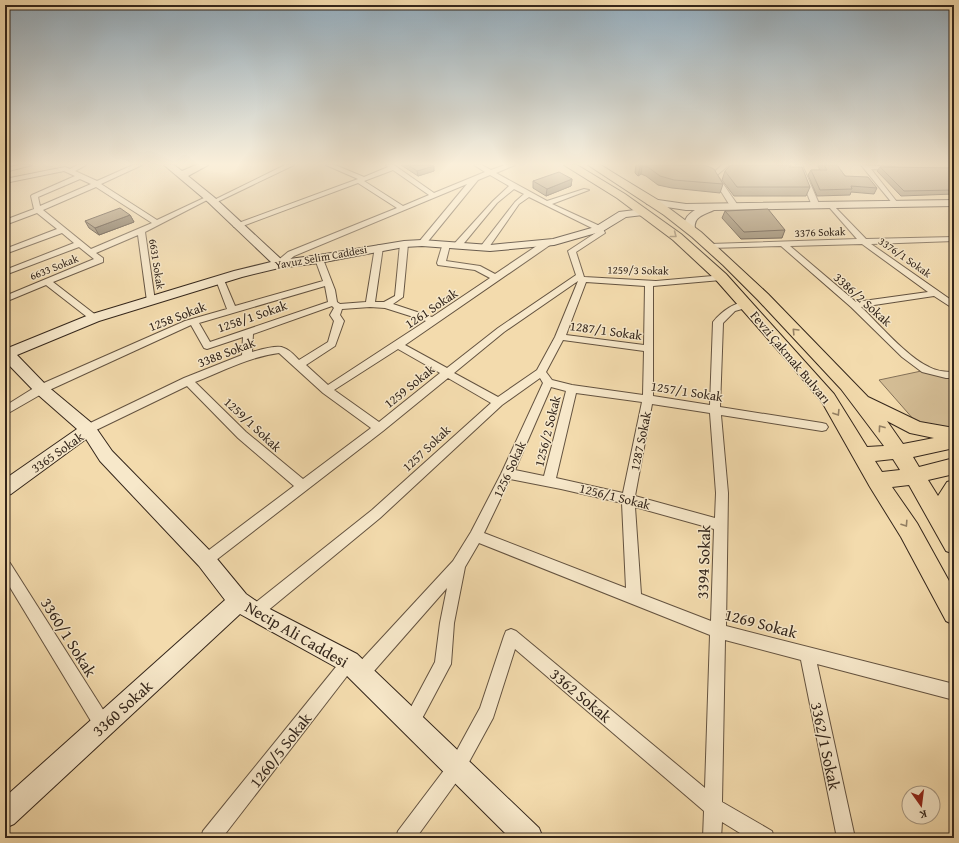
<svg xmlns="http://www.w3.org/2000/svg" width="959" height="843" viewBox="0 0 959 843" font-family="'Gentium Book Plus',serif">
	<rect width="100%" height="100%" fill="#f3dbad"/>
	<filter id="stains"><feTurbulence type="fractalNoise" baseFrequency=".005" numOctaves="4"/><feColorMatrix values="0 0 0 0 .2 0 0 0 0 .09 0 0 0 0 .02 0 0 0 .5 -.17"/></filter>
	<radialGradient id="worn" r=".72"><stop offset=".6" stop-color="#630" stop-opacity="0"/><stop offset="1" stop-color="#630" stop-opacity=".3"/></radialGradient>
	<path fill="#d3bc94" stroke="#847158" d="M926,370l20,5 8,7v44l-32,3 -43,-49z"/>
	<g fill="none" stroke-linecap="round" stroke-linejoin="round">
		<g stroke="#645340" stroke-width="2">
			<g id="street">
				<path d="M19,165h13l-27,7v-4z"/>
				<path d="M77,165h9l-11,6 22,10 36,-16h9l-41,19 56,36 49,-23 5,1 -66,34 10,69 -1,2 -3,1 -4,-3 -9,-66 -42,18 7,5v4l-50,20 44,34 2,2 -2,2h-6l-45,-35 -41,17v-6l89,-37 -15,-12 -74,28v-5l69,-27 -12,-10 -57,21v-5l52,-20 -20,-16 -32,12v-5l29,-11 -3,-13 1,-1 43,-19 -11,-5 -59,12v-4l60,-12 5,2zM80,179l11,5 -51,22 -2,-9zM96,187l56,36 -61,26 -48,-39z"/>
				<path d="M285,165h9l-79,38 -5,-1z"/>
				<path d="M326,165h9l29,12 24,-10 -2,-2h8l40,28 51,-21 -11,-7h8l9,5 14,-5h10l-19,8 51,28 37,-12 5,1 -37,14 50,23 3,6 -29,19 8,25 72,4 68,-6 1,2 -4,3 -68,6v110l57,9 3,-83c8,-10 23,-22 36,-19l1,2 -1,2 -14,4 -12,12 -3,84 102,16 4,1 2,3 -2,3 -4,1 -101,-16 7,78 -2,133 228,58v16l-137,-36 38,174h-18l-36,-178 -76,-20 -3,162 50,29 2,7h-26l-26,-16 -1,16h-18l1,-27 -189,-162 -22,69 -30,55 -47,65h-20l2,-7 53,-70 29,-53 24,-72 2,-5 5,-2 5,2 189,157 5,-153 -231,-92 -14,24 -11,56 -3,41 -34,64 -6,2 -6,-2 -2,-6 32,-60 5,-39 7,-35 -80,91 -6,2 -6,-2 -2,-6 2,-6 98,-106 18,-29 30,-58 42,-91 -3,-5 -38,27 -122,113 -120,99 -5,2 -5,-2 -2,-5 2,-5 122,-97 119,-107 -43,-25 -65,53 -172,133 -5,2 -5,-2 -2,-4 2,-4 93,-70 -56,-48 -51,-52 -95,46 -4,1 -4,-1 -2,-3 2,-3 100,-48 58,-23 1,-18 -36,12 -3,-1 -13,-23 -146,67 -40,23v-9l32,-20 148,-65 42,-12 -11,-29 1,-2h6l1,2 11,26 88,-25 -8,-22 4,-2 4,2 12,31 2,12 3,2 26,-2 9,-55 4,-2 4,2 -8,55h9l11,-6 5,-52 4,-2 4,2 -5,53 -10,7 39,13 58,-39 -15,-8 -37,-5 -1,-2 6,-20h3l4,2 -4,16 34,5 15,8 49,-33h6v4l-145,100 42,23 51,-40 78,-53 -8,-24 29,-19 -1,-2 -67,-33 -10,7 -32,46h-6v-4l34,-44 9,-8 -10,-5 -17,14 -37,45h-6v-4l39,-43 16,-15 -19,-11 -12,5 -53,65h-6l-1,-2 49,-59 -173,72 -12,10h-6v-4l12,-10 109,-44 -39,-25 -118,44h-6l-1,-2 125,-46zM393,170l36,25 -26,11 -39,-25zM578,281l-23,56 -18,33 -39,27 -44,-24 50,-41zM586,282l59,4 -1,59 -78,-10zM325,286l3,16 -118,40 -11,-19zM332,306l2,2 -4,7 4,6 -6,21 -29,18c-4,-4 -9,-10 -15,-12 -6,-4 -25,2 -32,4l1,-18zM370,307l15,1 41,13 -98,64 -22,-20 29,-19 9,-25 -4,-6 2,-6zM563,340l81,11 -1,44 -71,-10 -20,-5 -6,-8zM398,349l42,24 -61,49 -45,-32zM279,353l44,40 48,35 -68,51 -57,-47 -51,-50c28,-11 54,-25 84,-29zM551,387l15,4 -22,85 -29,-6zM576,393l66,9 -19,91 -67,-15zM652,404l58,9 6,80 -1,25 -80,-22zM510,479l51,10 61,14 4,85 -142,-55zM635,507l79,22 -3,92 -70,-27z"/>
				<path d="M722,165h7l-12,10 22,32 -1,2h-6l-21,-34z"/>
				<path d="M796,165h6l18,41 -2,1h-4l-2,-1z"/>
				<path d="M861,165l34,2v2l-2,1 -22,-1 26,33v2h-4z"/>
				<path d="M831,204l2,1 33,34 88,-2v4l-83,3 83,58v7l-20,-13 -73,11c18,17 46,50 68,60 7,4 17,5 25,5v6h-8l-24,-6 -20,-15 -51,-50 -70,-61 -71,2 -4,-2 4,-2 147,-5 -28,-32v-2zM862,244l66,48 -72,10 -66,-56z"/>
				<path d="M5,561l5,2 99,156 2,6 -2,6 -6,2 -6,-2 -92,-152z"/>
				<path d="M349,654l5,3 3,5 -3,5 -132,171h-21l2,-7 141,-174z"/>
			</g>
		</g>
		<g stroke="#34261b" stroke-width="2">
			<g id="secondary">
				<path d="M164,165h10l8,6 14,-6h12l-20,11 27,22 67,62 37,-5 85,-14 18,-1 68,5 63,-6 42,-12 24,-15 24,-3 5,3 -5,3 -17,2 -23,14 -49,14 -64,6 -68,-5 -18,1 -85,16 -40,5 -37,9 -143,44 -82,34 29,30 48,40 18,26 101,103 33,40 16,11 95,49 182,174 4,10h-33l-169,-168 -101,-56 -226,210 -9,4v-31l220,-197 -26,-34 -99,-105 -14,-22 -75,55 -6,2v-17l72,-50 -41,-36 -31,-32v-14l3,1 81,-33 145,-44 37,-9 -63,-60z"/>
				<path d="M651,199l35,5 268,-4v6l-240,4c-10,5 -21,6 -19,20l-5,3 -5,-3c-2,-10 2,-15 10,-20h-9l-39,-6 -1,-2z"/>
			</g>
		</g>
		<g stroke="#34261b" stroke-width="2">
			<path id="primary" d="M564,165h13l48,29 56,40 45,40 108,120 33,53 17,-1 -43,-57 -83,-89 -35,-35 -31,-28 -28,-22 -76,-50h13l11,7 46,28 43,32 67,62 100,103 52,25 34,6v20l-41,9 6,10 35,-9v16l-26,6 10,16 9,-14 7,-2v27l-3,12 3,5v30l-8,-3 -37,-66 -17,2 25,36 37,67v35l-8,-4 -45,-84 -31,-50 -48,-85 -32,-38 -74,-84 -43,-40 -56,-42zM887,421l23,12 24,5 -31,6zM893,459l7,11 -18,2 -7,-11z"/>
		</g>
		<use href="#street" fill="#f7e8ca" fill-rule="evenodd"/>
		<use href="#secondary" fill="#f7e8ca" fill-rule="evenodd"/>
		<use href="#primary" fill="#f3dbad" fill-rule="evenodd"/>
	</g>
	<g fill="#827259" stroke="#34261b">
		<path d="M401,165h31l2,6 -16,5z"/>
		<path d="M636,165h69l18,19 -3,9 -48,-5 -14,-3 -12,-9 -5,-2 -3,2 -3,-3z"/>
		<path d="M731,165h60l-1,2 20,20 -4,9h-72l-12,-16 3,-9z"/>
		<path d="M818,165h19l8,11 32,12 -3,6 -23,-2 -1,3 -33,1 -9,-21 3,-5h9l-2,-4z"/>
		<path d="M880,167l74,1v26l-53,2 -24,-25z"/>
		<path d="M572,179l-1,7 -25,10 -13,-8v-7z"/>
		<path d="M725,211l60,19 -3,8 -41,1 -19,-21z"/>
		<path d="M130,215l4,7 -35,13 -10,-7 -4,-7z"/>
	</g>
	<g fill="#6a5c48" stroke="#34261b">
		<path d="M434,166v5l-16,5 -1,-5z"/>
		<path d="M642,166l-1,8 -3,2 2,-9z"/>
		<path d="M572,179l-1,7 -25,10 1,-7z"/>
		<path d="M130,215l4,7 -35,13 -4,-7z"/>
	</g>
	<g fill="#978467" stroke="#34261b">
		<path d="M408,165h24l2,1 -17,5z"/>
		<path d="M638,165h67l9,4 9,15 -49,-4 -14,-4 -12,-9 -6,-1 -2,1z"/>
		<path d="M731,165h59l-1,2h13l8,20h-73l-12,-16z"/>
		<path d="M824,165h13l8,11 23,1 9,11 -26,-2 1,3 -32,1 -9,-20h16z"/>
		<path d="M880,167l74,1v22l-50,1z"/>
		<path d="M559,172l13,7 -25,10 -14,-8z"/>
		<path d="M120,208l10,7 -35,13 -10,-7z"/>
		<path d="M768,209l17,21 -41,2 -19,-21z"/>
	</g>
	<defs><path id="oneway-chevron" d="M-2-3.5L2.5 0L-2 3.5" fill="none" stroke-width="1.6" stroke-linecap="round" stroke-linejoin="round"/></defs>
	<g stroke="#948064">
		<use href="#oneway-chevron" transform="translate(674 235) rotate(38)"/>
		<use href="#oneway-chevron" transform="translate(795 331) rotate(-134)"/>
		<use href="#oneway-chevron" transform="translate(837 413) rotate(58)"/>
		<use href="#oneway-chevron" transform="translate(881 428) rotate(-126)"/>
		<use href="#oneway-chevron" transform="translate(905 524) rotate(57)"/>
	</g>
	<linearGradient id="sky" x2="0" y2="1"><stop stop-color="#92abbc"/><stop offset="0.58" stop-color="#faefda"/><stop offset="1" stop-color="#faefda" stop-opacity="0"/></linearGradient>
	<rect width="959" height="283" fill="url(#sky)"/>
	<g text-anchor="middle" stroke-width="3" stroke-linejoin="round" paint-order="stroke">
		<g font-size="11" fill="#34261b" stroke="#f7e8ca">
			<text transform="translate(820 232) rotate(-2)" y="4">3376 Sokak</text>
			<text transform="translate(321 257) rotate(-10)" y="4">Yavuz Selim Caddesi</text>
			<text transform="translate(905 257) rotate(35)" y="4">3376/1 Sokak</text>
			<text transform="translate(157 264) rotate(81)" y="4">6631 Sokak</text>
			<text transform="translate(54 267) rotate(-22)" y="4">6633 Sokak</text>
			<text transform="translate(638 270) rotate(1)" y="4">1259/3 Sokak</text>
		</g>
		<g font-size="13" fill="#34261b" stroke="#f7e8ca">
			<text transform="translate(863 299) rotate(42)" y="5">3386/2 Sokak</text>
			<text transform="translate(431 308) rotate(-34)" y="5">1261 Sokak</text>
			<text transform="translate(177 316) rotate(-21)" y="5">1258 Sokak</text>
			<text transform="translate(252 316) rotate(-19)" y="5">1258/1 Sokak</text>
			<text transform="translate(606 330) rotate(8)" y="5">1287/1 Sokak</text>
			<text transform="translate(226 352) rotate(-21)" y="5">3388 Sokak</text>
			<text transform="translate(791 357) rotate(50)" y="5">Fevzi Çakmak Bulvarı</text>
			<text transform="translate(409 386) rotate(-39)" y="5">1259 Sokak</text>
			<text transform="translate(687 391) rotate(9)" y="5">1257/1 Sokak</text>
			<text transform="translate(253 424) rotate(43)" y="5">1259/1 Sokak</text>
			<text transform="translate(547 431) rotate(-76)" y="5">1256/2 Sokak</text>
			<text transform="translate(640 441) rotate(-78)" y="5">1287 Sokak</text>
			<text transform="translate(426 448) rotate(-43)" y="5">1257 Sokak</text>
			<text transform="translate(57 452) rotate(-35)" y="5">3365 Sokak</text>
			<text transform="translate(509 469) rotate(-65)" y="5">1256 Sokak</text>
			<text transform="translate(615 496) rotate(14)" y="5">1256/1 Sokak</text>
		</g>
		<g font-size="16" fill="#34261b" stroke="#f7e8ca">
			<text transform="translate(703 562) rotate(-88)" y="6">3394 Sokak</text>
			<text transform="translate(761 623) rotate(15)" y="6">1269 Sokak</text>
			<text transform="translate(297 634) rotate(30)" y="6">Necip Ali Caddesi</text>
			<text transform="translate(69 637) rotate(58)" y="6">3360/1 Sokak</text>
			<text transform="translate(581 695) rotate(40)" y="6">3362 Sokak</text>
			<text transform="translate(122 708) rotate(-42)" y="6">3360 Sokak</text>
			<text transform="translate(826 746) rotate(78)" y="6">3362/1 Sokak</text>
			<text transform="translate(280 750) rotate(-52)" y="6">1260/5 Sokak</text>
		</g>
	</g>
	<rect width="959" height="843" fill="none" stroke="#f3dbad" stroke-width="20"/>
	<rect x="6" y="6" width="947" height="831" fill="none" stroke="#34261b" stroke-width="2"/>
	<rect x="10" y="10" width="939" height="823" fill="none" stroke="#34261b"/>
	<g transform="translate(921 805) rotate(166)"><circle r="19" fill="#f7e8ca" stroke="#a99a84"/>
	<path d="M0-3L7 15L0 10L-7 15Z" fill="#8f2418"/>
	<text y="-6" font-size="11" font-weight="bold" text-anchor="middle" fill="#34261b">K</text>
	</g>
	<rect width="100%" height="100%" filter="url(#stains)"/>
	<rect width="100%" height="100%" fill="url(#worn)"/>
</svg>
